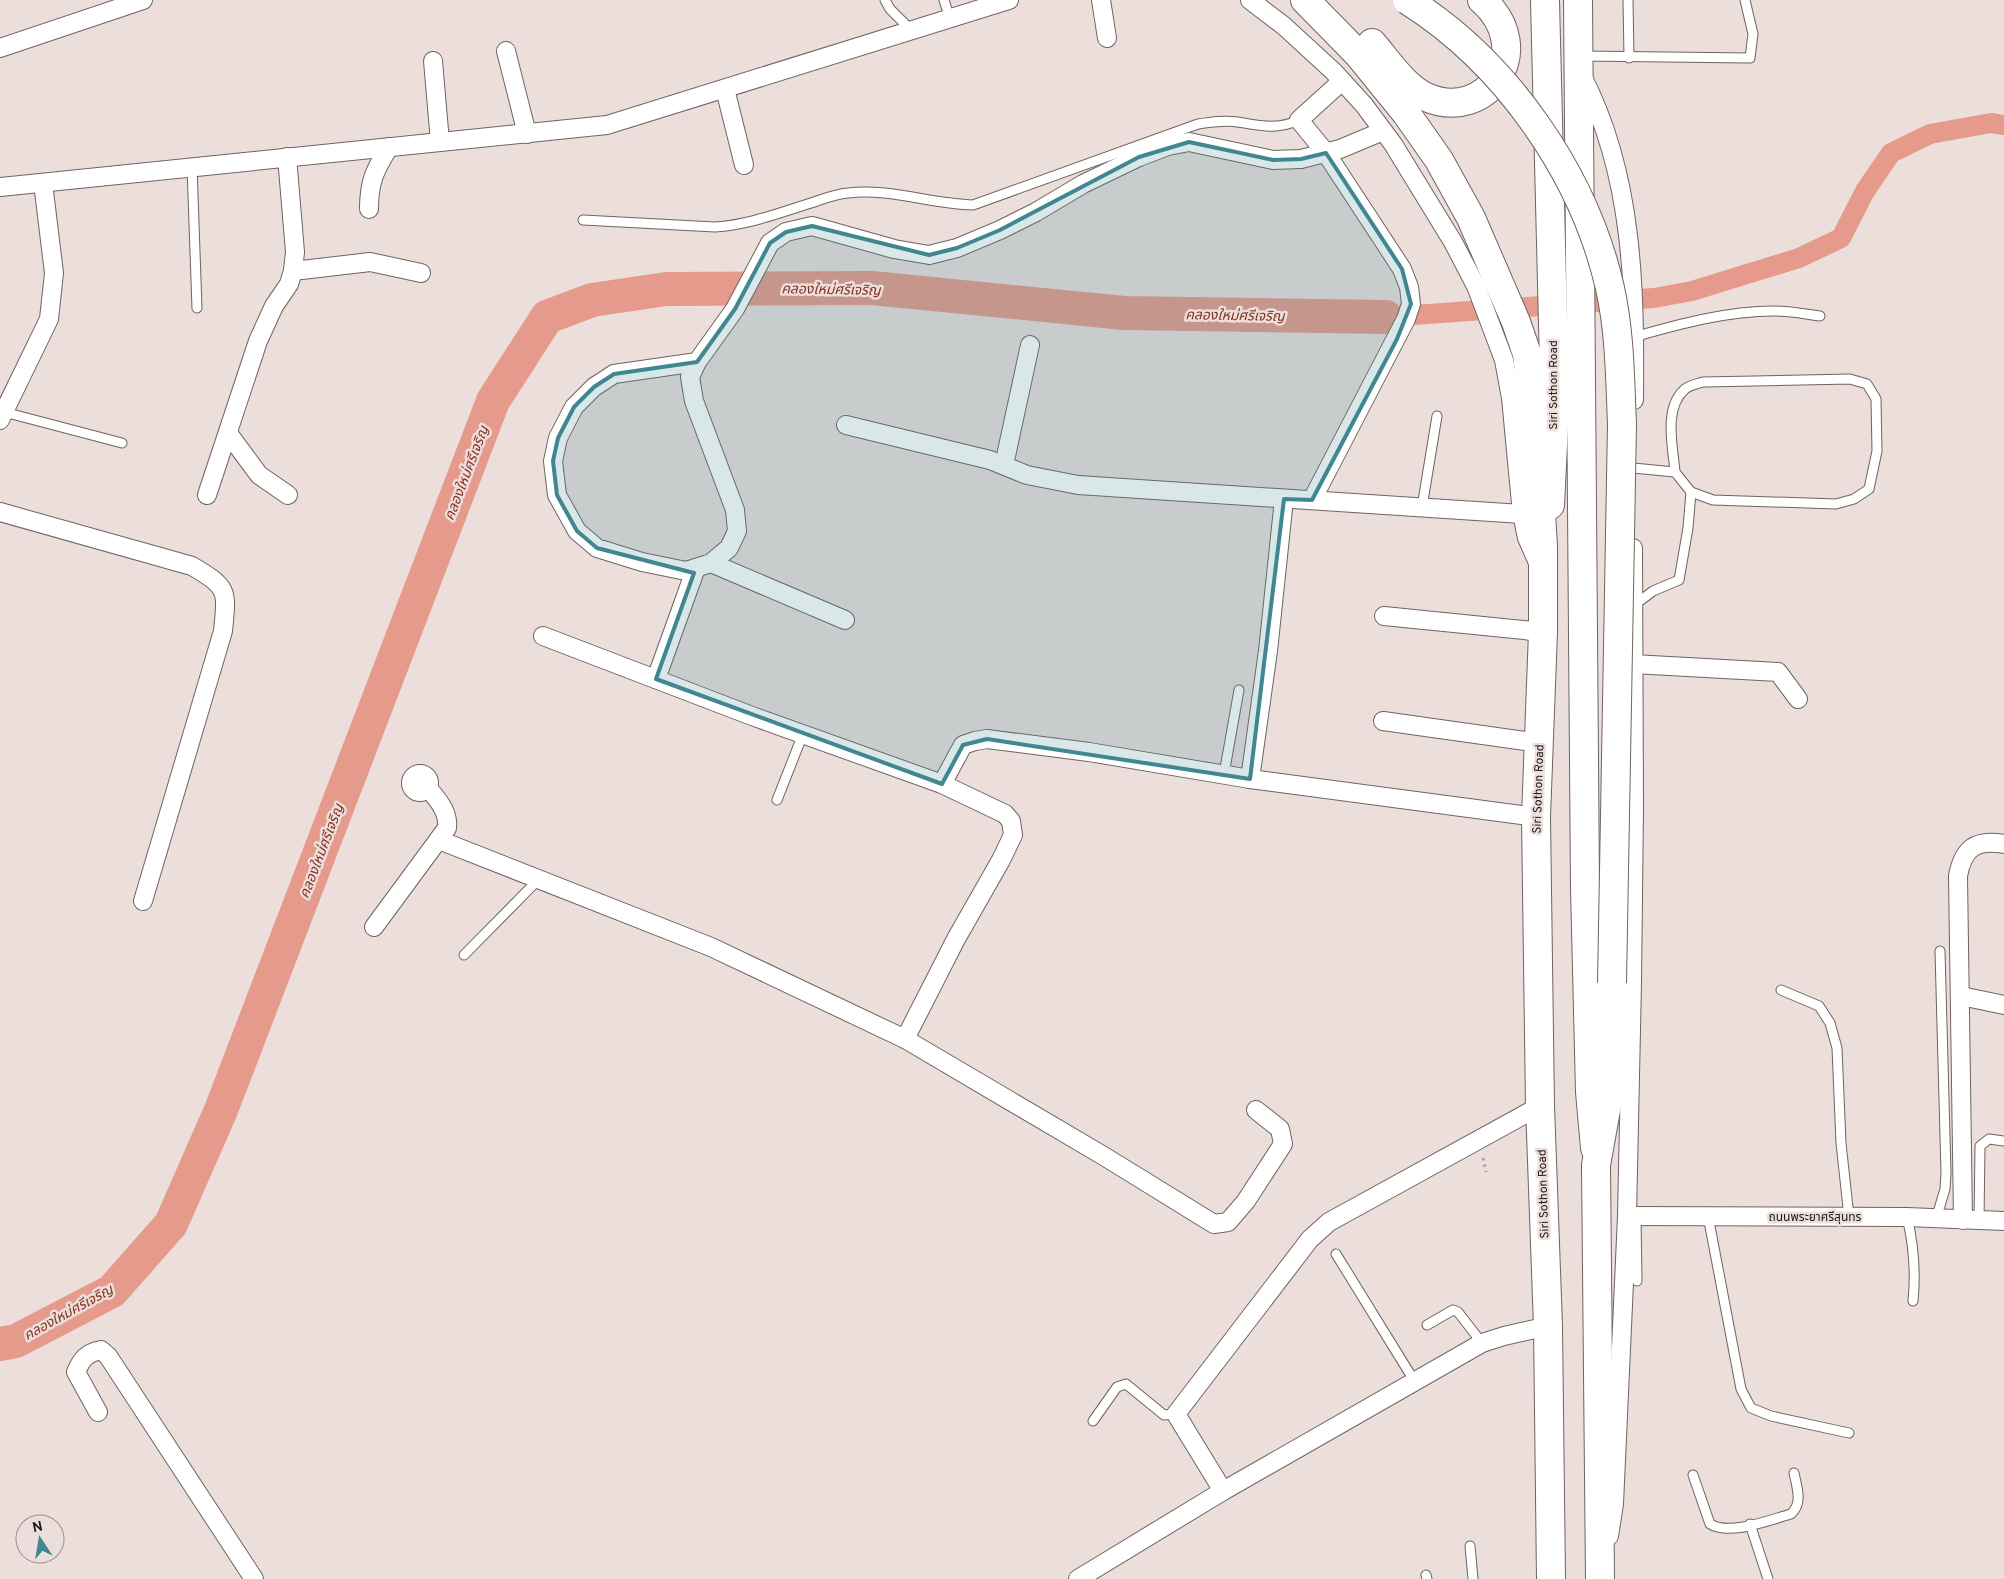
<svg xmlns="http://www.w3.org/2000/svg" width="2004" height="1579" viewBox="0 0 2004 1579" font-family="Overpass,'Noto Sans Thai',sans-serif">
	<rect width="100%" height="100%" fill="#ecdedb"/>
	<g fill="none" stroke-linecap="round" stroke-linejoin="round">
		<path stroke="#e69a8b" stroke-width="20" d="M1386,317l268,-19 38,-7 107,-33 42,-20 24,-47 26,-38 39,-19 61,-11 13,2"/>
		<path stroke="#e69a8b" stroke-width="34" d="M0,1344l16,-3 96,-50 59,-67 50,-114 272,-709 54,-84 45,-17 74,-11 206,-1 252,25 262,4"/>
		<g stroke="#6f6360" stroke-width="11">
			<g id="lane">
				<path d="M885,0l5,9 22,22"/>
				<path d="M944,0l6,19"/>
				<path d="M1628,0l1,58"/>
				<path d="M1582,56l168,2 3,-24 -8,-34"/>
				<path d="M192,167l5,141"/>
				<path d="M583,220l132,7c33,-2 64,-14 96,-24 12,-4 24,-9 37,-10 42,-5 83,11 125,12l225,-81c13,-2 26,-4 40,-2 23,4 39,8 61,-2"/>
				<path d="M1634,337c45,-13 93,-26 140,-26 15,0 31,3 46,5"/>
				<path d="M4,412l118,31"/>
				<path d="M1633,468l42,4 16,20 22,8 123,4 18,-5 15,-10 8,-38 -1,-52 -9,-15 -17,-5 -147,3c-6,2 -13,3 -18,7 -22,19 -12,58 -10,83"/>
				<path d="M1422,507l15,-91"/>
				<path d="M1633,606l20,-15 26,-11 9,-52 3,-36"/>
				<path d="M1224,774l15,-84"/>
				<path d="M777,800l26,-66"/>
				<path d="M464,955l74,-75"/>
				<path d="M1781,990l38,16 11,17 7,25 4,95 8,74"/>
				<path d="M1636,1216l1,65"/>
				<path d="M1708,1216l33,173 10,19 20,8 78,17"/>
				<path d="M1907,1217c7,29 9,54 6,84"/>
				<path d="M1936,1219l9,-30 1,-16 -6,-222"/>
				<path d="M1979,1220l1,-74 9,-7 15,2"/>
				<path d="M1336,1254l79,128"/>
				<path d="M1427,1325l26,-15 5,2 24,31"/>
				<path d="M1093,1421l24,-34 9,-3 38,31 12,-1"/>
				<path d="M1693,1475l17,49c20,12 59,-4 81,-10 12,-11 6,-26 3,-41"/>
				<path d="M1750,1524l18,55"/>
				<path d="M1470,1546l3,33"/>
				<path d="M1426,1575l1,4"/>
			</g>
		</g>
		<g stroke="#6f6360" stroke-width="20">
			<g id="street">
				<path d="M1101,0l6,38"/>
				<path d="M1250,0l34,26 50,46 30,33 29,39 60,98 23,44 28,74 7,38 11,116 5,24 11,25"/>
				<path d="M0,48l143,-48"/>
				<path d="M506,51l21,83"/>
				<path d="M433,61l7,81"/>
				<path d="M1582,76c52,100 53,214 52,324"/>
				<path d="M725,89l19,76"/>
				<path d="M0,187l607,-62 402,-125"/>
				<path d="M369,209c0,-28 6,-39 20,-62"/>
				<path d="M293,271l77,-9 51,11"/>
				<path d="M697,362l-83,12 -20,13 -20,20 -16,31 -5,23 4,34 20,36 20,17 45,14 44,9 25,-8 18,-15 8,-17 -2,-21 -41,-109 -4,-24 7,-15 38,-53 35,-66 16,-11 26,-6 82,23 35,6 28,-7 43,-18 36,-18 47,-28 56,-27 29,-11 21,-4 84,18 28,-1 39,-10 43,-18"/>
				<path d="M0,420l49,-101 5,-46 -11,-90"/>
				<path d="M846,425l144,35 37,15 51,10 444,29"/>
				<path d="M228,433l31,42 29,20"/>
				<path d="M1004,465l26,-120"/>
				<path d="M207,495l51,-154 16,-35 15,-22 4,-13 2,-19 -8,-95"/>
				<path d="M1312,500l94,-181 5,-15 -2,-17 -7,-18 -76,-116 -27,-33 43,-39"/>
				<path d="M0,512l192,54c37,22 35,24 31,65l-80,270"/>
				<path d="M711,563l134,57"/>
				<path d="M1384,616l159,16"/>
				<path d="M543,636l209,80 190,68 63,30 6,7 2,14 -12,25 -45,79 -51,100"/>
				<path d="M1633,664l145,8 20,27"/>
				<path d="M656,679l40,-111"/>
				<path d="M1383,721l157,22"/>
				<circle cx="420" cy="783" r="9"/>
				<path d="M1250,779l18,-128 16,-152"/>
				<path d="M942,784l21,-39 12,-4 12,-2 102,13 161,27 286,38"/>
				<path d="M439,840l272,107 194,92 197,116 112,69 14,-2 18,-21 37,-57 -3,-15 -24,-19"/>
				<path d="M374,927l73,-99c2,-16 -9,-28 -19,-40"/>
				<path d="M1961,996l43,9"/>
				<path d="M1627,1216l280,1 97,4"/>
				<path d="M1963,1220l-5,-344c5,-28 18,-37 46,-32"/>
				<path d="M98,1412l-22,-40c6,-14 11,-19 25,-22l7,6 146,223"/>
				<path d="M1223,1491l-47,-77 134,-175 19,-17 211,-116"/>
				<path d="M1609,1536l5,-32 13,-288 5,-233 2,-175 -1,-260"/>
				<path d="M1078,1579l145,-88 259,-148 22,-7 44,-10"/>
			</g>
		</g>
		<g stroke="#6f6360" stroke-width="30">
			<g id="primary">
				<path d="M1545,0l10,405 -5,100"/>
				<path d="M1578,0l7,888 5,204 5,56"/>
			</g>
		</g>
		<g stroke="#6f6360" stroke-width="30">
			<g id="highway">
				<path d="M1305,0l53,54 48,59 33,47 32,58 45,104 11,32 9,76 7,116v86l-7,185 4,289 8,220 3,253"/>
				<path d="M1372,43c15,17 32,44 54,54 61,27 112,-48 56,-97"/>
				<path d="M1600,1579l-4,-414 13,-72 3,-110"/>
			</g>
		</g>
		<path stroke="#a89d9b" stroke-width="3" stroke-dasharray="2.5 4" stroke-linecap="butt" d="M1483,1158l3,14"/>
		<use href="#lane" stroke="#fff" stroke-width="9"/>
		<use href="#street" stroke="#fff" stroke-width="18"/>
		<use href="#primary" stroke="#fff" stroke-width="28"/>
		<use href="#highway" stroke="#fff" stroke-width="28"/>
		<g stroke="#6f6360" stroke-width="30" stroke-linecap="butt">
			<path id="highway-bridge" d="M1407,0c99,62 177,174 203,288 10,45 10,91 12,136l-10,559"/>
		</g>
		<use href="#highway-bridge" stroke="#fff" stroke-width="28"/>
	</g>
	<path fill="#418792" fill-opacity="0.2" stroke="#418792" stroke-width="4" stroke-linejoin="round" d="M1189,142l84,18 28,-1 25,-6 76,116 9,35 -14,35 -85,161 -28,-1 -34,280 -263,-40 -24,6 -21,39 -286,-105 38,-106 -97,-25 -20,-17 -20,-36 -4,-34 5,-23 16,-31 20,-20 20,-13 83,-12 38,-53 35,-66 16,-11 26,-6 117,29 28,-7 43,-18 139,-73z"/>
	<g text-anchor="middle" stroke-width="5" stroke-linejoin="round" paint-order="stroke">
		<g font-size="12" fill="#1d1817" stroke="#ecdedb">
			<text transform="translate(1553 385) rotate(-90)" y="4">Siri Sothon Road</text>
			<text transform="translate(1538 789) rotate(-88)" y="4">Siri Sothon Road</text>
			<text transform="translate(1543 1194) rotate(-92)" y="4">Siri Sothon Road</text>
			<text x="1815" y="1221">ถนนพระยาศรีสุนทร</text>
		</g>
		<g font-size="14" font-style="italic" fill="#893022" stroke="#ecdedb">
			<text transform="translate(831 289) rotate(1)" y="5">คลองใหม่ศรีเจริญ</text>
			<text transform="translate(1235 315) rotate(1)" y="5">คลองใหม่ศรีเจริญ</text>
			<text transform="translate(466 473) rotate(-69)" y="5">คลองใหม่ศรีเจริญ</text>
			<text transform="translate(321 851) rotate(-69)" y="5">คลองใหม่ศรีเจริญ</text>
			<text transform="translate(68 1312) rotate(-29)" y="5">คลองใหม่ศรีเจริญ</text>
		</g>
	</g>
	<g transform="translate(40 1539) rotate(348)"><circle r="24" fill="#ecdedb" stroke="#998f8d"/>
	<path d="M0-4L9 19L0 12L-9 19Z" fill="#418792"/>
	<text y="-8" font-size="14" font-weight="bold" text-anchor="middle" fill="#1d1817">N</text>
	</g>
</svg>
